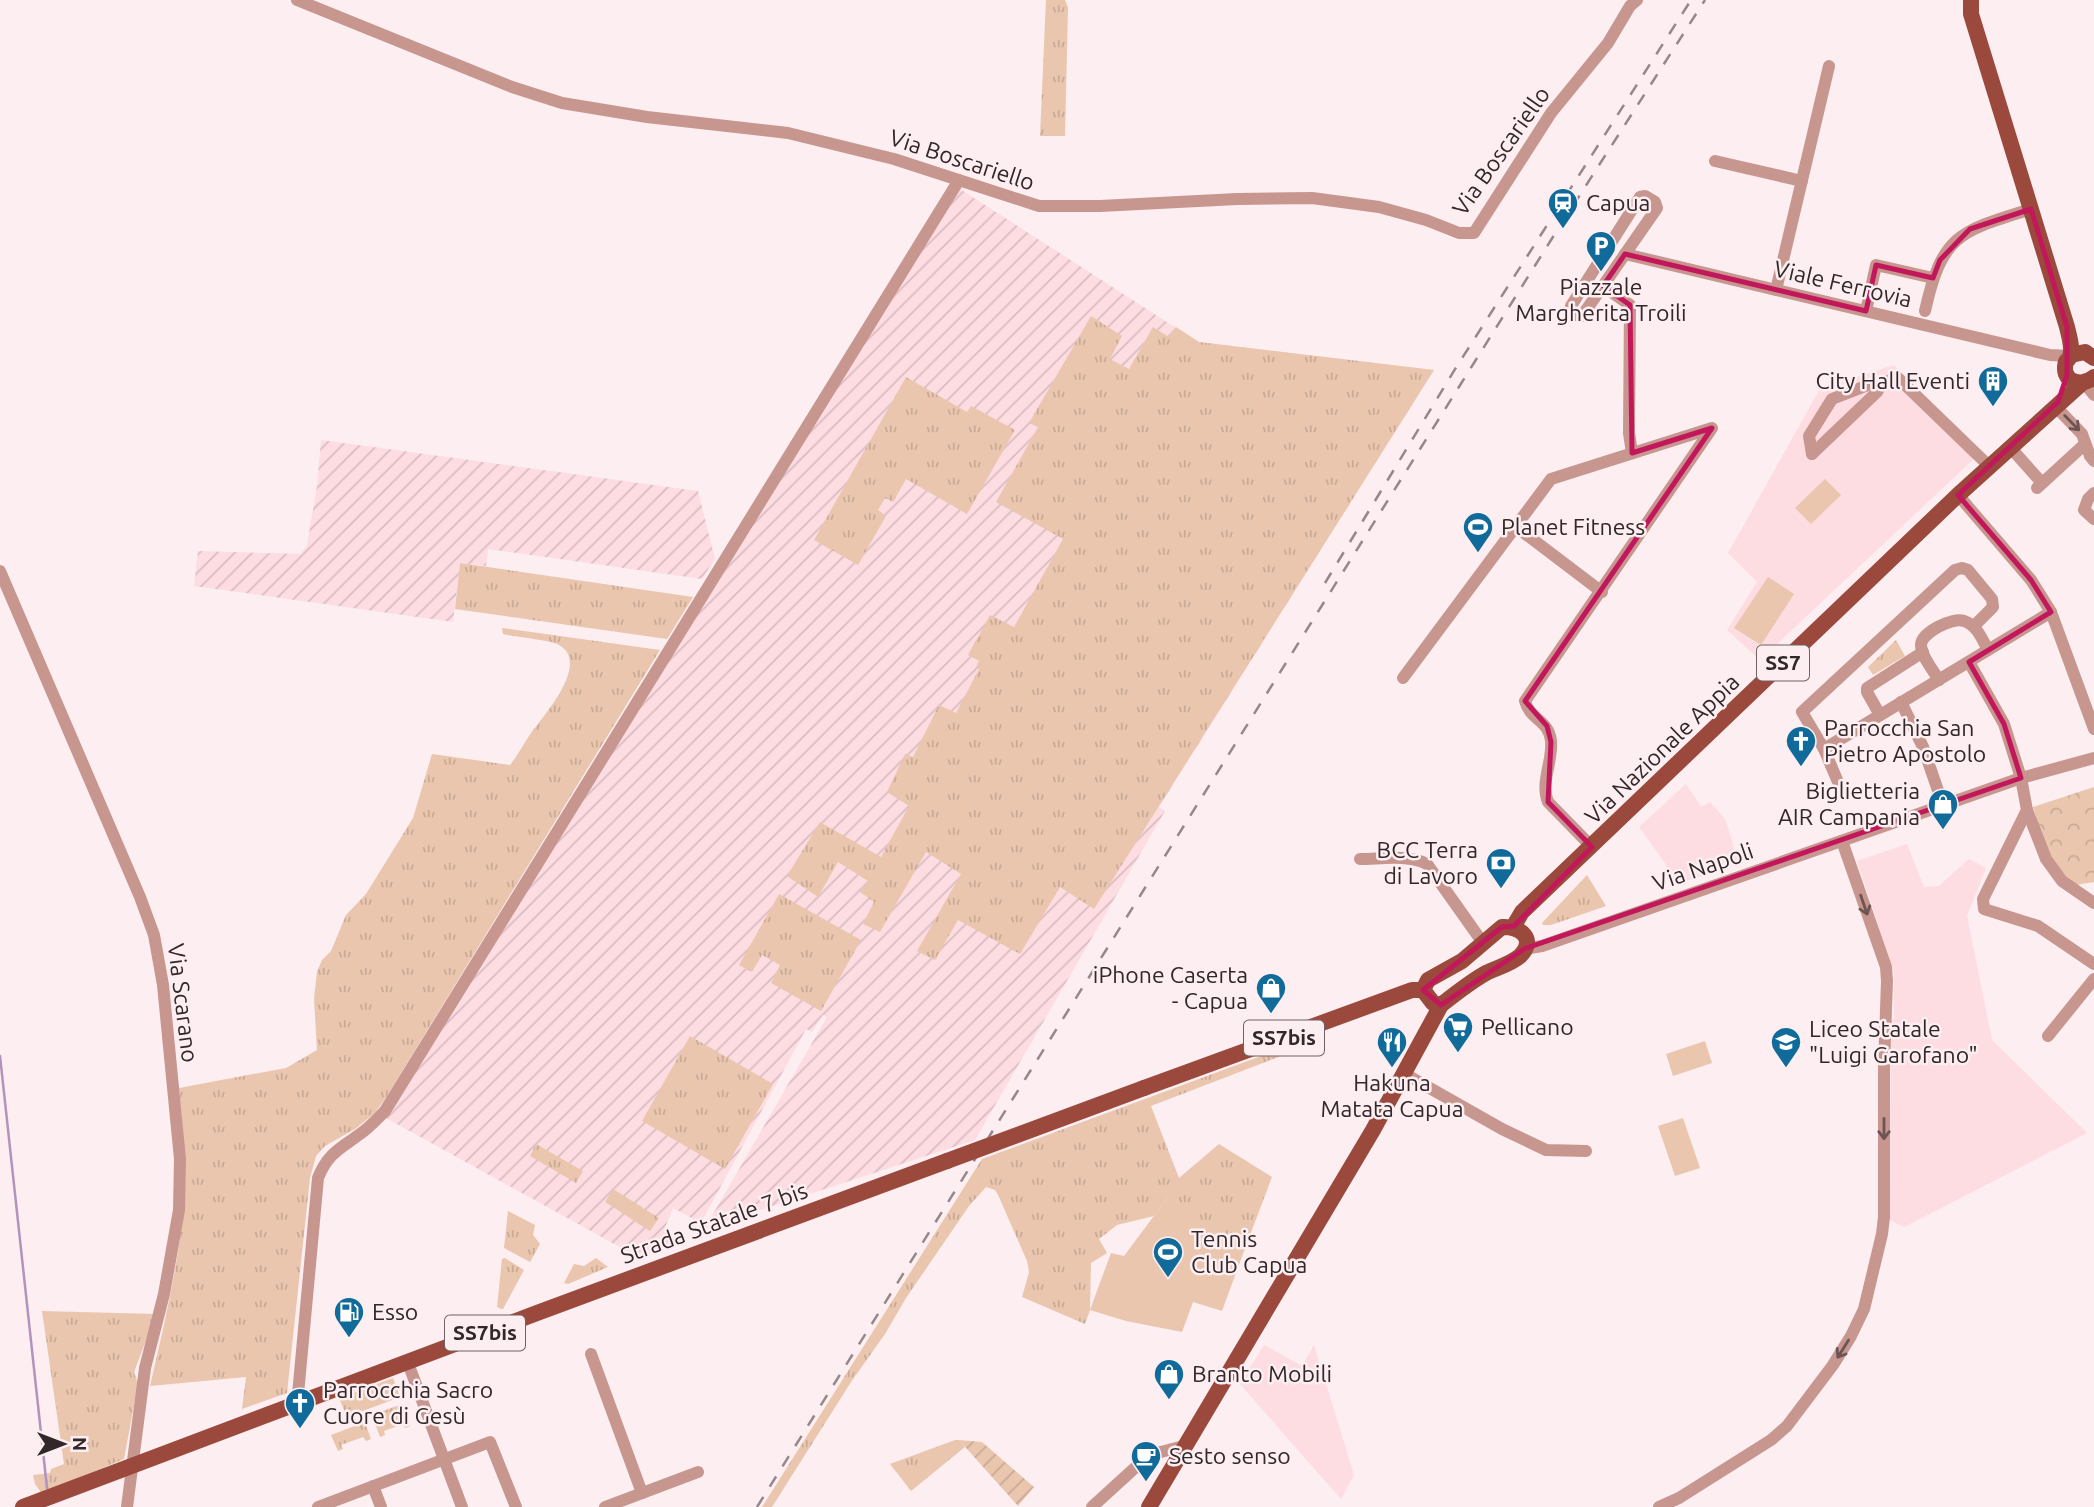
<svg xmlns="http://www.w3.org/2000/svg" width="2094" height="1507" viewBox="0 0 2094 1507" font-family="Ubuntu,sans-serif">
	<defs>
		<pattern id="industrial-furrows" width="10" height="10" patternUnits="userSpaceOnUse" patternTransform="scale(1.75)"><rect width="10" height="10" fill="#fddce2"/><path d="M-1 1l2-2M0 10L10 0M9 11l2-2" fill="none" stroke="#d9bdc2"/></pattern>
		<pattern id="grass-tufts" width="24" height="20" patternUnits="userSpaceOnUse" patternTransform="scale(1.75)"><rect width="24" height="20" fill="#eac6ae"/><path d="M3 7l-1-3M5 7V3M7 7l1-3M15 17l-1-3M17 17v-4M19 17l1-3" fill="none" stroke="#c9aa96"/></pattern>
		<pattern id="park-crowns" width="20" height="18" patternUnits="userSpaceOnUse" patternTransform="scale(1.75)"><rect width="20" height="18" fill="#eac6ae"/><path d="M2 6a3 3 0 1 1 6 0M12 15a3 3 0 1 1 6 0" fill="none" stroke="#c9aa96"/></pattern>
		<pattern id="garden-furrows" width="10" height="10" patternUnits="userSpaceOnUse" patternTransform="scale(1.75)"><rect width="10" height="10" fill="#eac6ae"/><path d="M-1 1l2-2M0 10L10 0M9 11l2-2" fill="none" stroke="#c9aa96"/></pattern>
	</defs>
	<rect width="100%" height="100%" fill="#fceef1"/>
	<g fill="#fddce2">
		<path d="M1894,365l86,88 -220,207 -33,-30 30,-48 -29,-29 92,-164z"/>
		<path d="M1686,784l15,23 9,-5 15,17 14,45 -65,21 -9,-22 -26,-36z"/>
		<path d="M1907,844l17,43 15,-1 30,-27 17,9 -19,48 25,124 95,93 -183,94 -14,-7 1,-200 3,-1v-47l-37,-111z"/>
		<path d="M1264,1345l38,21 12,-21 40,130 -13,24 -101,-115z"/>
	</g>
	<g fill="url(#industrial-furrows)">
		<path d="M960,189l238,153 236,28 -275,437 6,4 -190,329 -270,88 122,-211 -4,-2 -11,17 -6,-3 -105,194 -28,-15 -9,22 8,17 -36,9 -250,-138z"/>
		<path d="M321,440l377,51 17,68 -13,20 -214,-30 -2,17 -26,-3 -7,59 -259,-36 4,-35 103,3 6,-9 10,-59z"/>
	</g>
	<g fill="url(#grass-tufts)">
		<path d="M1046,0h19l3,7 -3,129h-25z"/>
		<path d="M1091,316l31,20 -12,23 19,10 24,-42 16,10 7,-10 23,15 235,28 -340,539 -34,-22 -40,67 -62,-34 -23,40 -18,-9 44,-77 -35,-22 -46,80 -17,-8 11,-22 -14,-10 8,-11 -30,-19 -20,35 -31,-21 33,-54 61,35 28,-51 -22,-14 18,-38 8,3 26,-52 17,8 23,-44 -3,-2 3,-6 -11,-6 22,-40 24,12 49,-88 -67,-37 42,-75 -9,-4z"/>
		<path d="M906,377l61,35 4,-6 44,24 -48,84 -61,-35 -13,23 -8,-4 -7,12 8,6 -28,49 -44,-25z"/>
		<path d="M460,563l233,34 -26,42 -212,-30z"/>
		<path d="M502,628l158,22 -273,446 -12,17 -20,16 -30,17 -9,10 -6,22 -23,215 -45,16 4,-32 -96,9c14,-61 29,-122 34,-185 3,-38 -2,-76 -5,-113l107,-20 31,-18 -3,-51 3,-27 5,-12 9,-9 15,-36 20,-21 47,-76 19,-64 78,11c8,-10 14,-22 21,-32 13,-18 62,-72 26,-89 -9,-4 -42,-7 -54,-10z"/>
		<path d="M1896,640l9,16 -32,19 -5,-8z"/>
		<path d="M1587,875l19,31 -55,19h-8l-1,-2z"/>
		<path d="M779,894l82,46 -40,71 -50,-28 9,-18 -18,-10 -10,17 -13,-7z"/>
		<path d="M1318,1035l2,6 -169,65 28,72 40,-34 53,33 -28,74 -54,-22 -22,-32 -14,19 -37,9 -18,14 8,14 -16,10 -1,47 -5,14 -63,-27 7,-25 -2,-11 -28,-64 -4,-7 -9,-3 -17,19 -63,92 -21,36 -34,48 -79,125h-10l220,-348z"/>
		<path d="M690,1036l83,48 -48,85 -83,-48z"/>
		<path d="M536,1144l47,27 -7,12 -46,-27z"/>
		<path d="M613,1189l46,29 -9,13 -45,-29z"/>
		<path d="M508,1211l27,14 -2,10 7,9 -10,18 -26,-14z"/>
		<path d="M505,1258l19,12 -21,39h-2l-4,-2 5,-48z"/>
		<path d="M596,1258l12,9 -40,17 -4,-1 10,-19 10,2z"/>
		<path d="M42,1311l114,3 -22,58 4,12 -14,75 -82,35 -7,-10 -2,-9 17,-2 1,-4 13,-5z"/>
		<path d="M393,1378l7,19 -53,20 -8,-19z"/>
		<path d="M402,1404l8,22 -5,2 -2,-4 -19,7 1,4 -5,2 -8,-22z"/>
		<path d="M365,1422l6,17 -5,2 -3,-4 -22,8 2,4 -5,2 -7,-16z"/>
		<path d="M955,1440h4l6,7 -54,44 -21,-27z"/>
	</g>
	<path fill="url(#park-crowns)" d="M2094,787v95l-25,4 -17,-20 -19,-59z"/>
	<path fill="url(#garden-furrows)" d="M959,1440l23,2 52,45 -16,19z"/>
	<g fill="#eac6ae">
		<path d="M1825,479l16,16 -30,29 -16,-16z"/>
		<path d="M1768,577l26,17 -33,51 -27,-17z"/>
		<path d="M1705,1041l7,22 -39,13 -7,-22z"/>
		<path d="M1683,1118l17,50 -25,8 -17,-50z"/>
		<path d="M1168,1197l30,20 -7,12 53,22 -22,60 -29,-9 -11,30 -56,-11 -36,-11 21,-57 13,3z"/>
	</g>
	<g fill="none" stroke-linecap="round" stroke-linejoin="round">
		<path stroke="#b193bf" stroke-width="2.5" d="M0,1056l47,432"/>
		<g stroke="#c7978f" stroke-width="12">
			<path d="M297,0l215,87 50,16 85,14 141,16 106,26 145,47h61l137,-7 75,-1 67,9 47,13 33,13h15l77,-120 57,-70 22,-37 7,-6"/>
			<path d="M1715,161l87,20"/>
			<path d="M1645,196l10,6 2,6 -75,108c-7,0 -10,-3 -11,-10l69,-109z"/>
			<path d="M1625,254l425,101 20,1"/>
			<path d="M1603,286l27,19 -1,128 3,20"/>
			<path d="M1776,290l53,-224"/>
			<path d="M1866,311l10,-46 57,13"/>
			<path d="M1925,311c17,-77 35,-80 106,-102"/>
			<path d="M2084,383l10,12"/>
			<path d="M2055,406l27,28 8,22 4,5"/>
			<path d="M2010,447l32,36"/>
			<path d="M1812,454l-3,-18 23,-37 44,-17 6,1 16,-5 91,88"/>
			<path d="M1812,454l65,-62 5,-9"/>
			<path d="M2037,488l48,-44"/>
			<path d="M2094,493l-6,6 -4,11 10,9"/>
			<path d="M1958,495l73,85 20,32 43,117"/>
			<path d="M1515,526l87,66"/>
			<path d="M0,571l140,326 14,38 9,50 17,174 -1,51 -15,84 -19,74 -18,139"/>
			<path d="M1969,662l35,62 17,54 6,32 19,49 16,22 32,22"/>
			<path d="M1403,678l148,-199 161,-51 -187,273c5,19 24,19 26,40 2,21 -11,41 -3,61l44,45"/>
			<path d="M1939,680c-6,-10 -17,-23 -18,-34 -1,-13 31,-29 43,-25 13,4 18,18 24,29"/>
			<path d="M1901,702l22,45 20,58"/>
			<path d="M1880,715l-13,-23v-4l56,-36"/>
			<path d="M1824,749l227,-137"/>
			<path d="M1838,782l-14,-33 -22,-37 153,-142 7,-2 6,2 24,29 1,8 -19,19"/>
			<path d="M2027,810l-44,89 1,10 54,17 56,38"/>
			<path d="M1360,859c21,0 47,-5 67,5l56,79"/>
			<path d="M1524,949l18,-3 479,-168 73,-20"/>
			<path d="M2048,1036l46,-57"/>
			<path d="M1405,1074l97,55 44,21 40,1"/>
			<path d="M591,1354l51,139"/>
			<path d="M408,1363l54,144"/>
			<path d="M297,1405l21,-227c10,-25 22,-29 42,-44 9,-6 17,-15 25,-23l574,-931"/>
			<path d="M373,1486l8,21"/>
			<path d="M318,1507l172,-65 26,65"/>
			<path d="M605,1507l93,-35"/>
			<path d="M1092,1507l57,-52 35,-9"/>
			<path d="M1659,1507l20,-9 92,-58 16,-14 46,-61 18,-29 13,-27 18,-75 2,-17v-150l3,-86 -1,-14 -44,-126"/>
		</g>
		<g stroke="#9a493c" stroke-width="16">
			<path d="M1971,0v14l96,313c2,9 6,21 3,29 -3,8 -4,1 -5,11 -1,17 19,19 29,10"/>
			<path d="M2071,355l14,-3 9,6"/>
			<path d="M1502,927c18,-1 35,12 18,29 -9,8 -24,12 -34,17 -16,9 -31,21 -45,32l-8,-2 -10,-13 5,-10 34,-19z"/>
			<path d="M1513,927l9,-15 436,-417 123,-111"/>
			<path d="M1144,1088l268,-98h11"/>
			<path d="M23,1507l514,-194 410,-152"/>
			<path d="M1149,1507l224,-377 68,-125"/>
		</g>
		<g stroke="#94888a" stroke-width="2.5" stroke-dasharray="12 12" stroke-linecap="butt">
			<path d="M1325,583l132,-217 234,-366"/>
			<path d="M757,1507l794,-1267 154,-240"/>
		</g>
		<path stroke="#9a493c" stroke-width="16" d="M947,1161l197,-73"/>
	</g>
	<defs><path id="oneway-shaft" d="M-6 0H5M1.5-3L5.5 0L1.5 3" fill="none" stroke-width="1.6" stroke-linecap="round" stroke-linejoin="round" transform="scale(1.75)"/></defs>
	<g stroke="#6e5452">
		<use href="#oneway-shaft" transform="translate(2072 423) rotate(46)"/>
		<use href="#oneway-shaft" transform="translate(1864 905) rotate(71)"/>
		<use href="#oneway-shaft" transform="translate(1884 1129) rotate(90)"/>
		<use href="#oneway-shaft" transform="translate(1843 1349) rotate(122)"/>
	</g>
	<path fill="none" stroke="#c2185b" stroke-width="5" stroke-linejoin="round" d="M2031,209l36,118v48l-9,27 -100,93 73,85 20,32 -82,50 35,62 17,54 -497,171 -83,56 -18,-15 79,-63 12,-1 78,-79 -44,-45 3,-60 -4,-16 -22,-25 187,-273 -80,25 -2,-148 -27,-19 22,-32 241,57 10,-46 57,13 7,-18 30,-31z"/>
	<defs>
		<g id="station-pin" transform="scale(1.575)"><path d="M0 17L-7.5 6A9.5 9.5 0 1 1 7.5 6Z" fill="#106b9a" stroke="#fceef1"/><path d="M-3-6H3Q5-6 5-4V2Q5 4 3 4L4.5 6H3L1.5 4h-3L-3 6H-4.5L-3 4Q-5 4-5 2V-4Q-5-6-3-6ZM-3.5-4v3h7v-3ZM-3.5 1v1.5H-2V1ZM2 1v1.5H3.5V1Z" fill="#fff"/></g>
		<g id="parking-pin" transform="scale(1.575)"><path d="M0 17L-7.5 6A9.5 9.5 0 1 1 7.5 6Z" fill="#106b9a" stroke="#fceef1"/><path d="M-3.5-5.5H1a3.5 3.5 0 0 1 0 7H-1V5.5H-3.5ZM-1-3.4V-.6H.8a1.4 1.4 0 0 0 0-2.8Z" fill="#fff"/></g>
		<g id="building-pin" transform="scale(1.575)"><path d="M0 17L-7.5 6A9.5 9.5 0 1 1 7.5 6Z" fill="#106b9a" stroke="#fceef1"/><path d="M-4-6H4V6H1V3H-1V6H-4ZM-2.5-4.3h1.7v1.8h-1.7ZM.8-4.3h1.7v1.8H.8ZM-2.5-1h1.7V.8h-1.7ZM.8-1h1.7V.8H.8Z" fill="#fff"/></g>
		<g id="stadium-pin" transform="scale(1.575)"><path d="M0 17L-7.5 6A9.5 9.5 0 1 1 7.5 6Z" fill="#106b9a" stroke="#fceef1"/><path d="M0-5a6.5 5 0 1 0 0 10a6.5 5 0 1 0 0-10ZM-3.5-1.8h7v3.6h-7Z" fill="#fff"/></g>
		<g id="church-pin" transform="scale(1.575)"><path d="M0 17L-7.5 6A9.5 9.5 0 1 1 7.5 6Z" fill="#106b9a" stroke="#fceef1"/><path d="M-1.2-6h2.4v3.5h3.3v2.4h-3.3V6h-2.4V-.1h-3.3v-2.4h3.3Z" fill="#fff"/></g>
		<g id="shop-pin" transform="scale(1.575)"><path d="M0 17L-7.5 6A9.5 9.5 0 1 1 7.5 6Z" fill="#106b9a" stroke="#fceef1"/><path d="M-5-2.5h2.3a2.7 3.5 0 0 1 5.4 0H5L5.5 6h-11ZM-1.5-2.5h3a1.5 2.3 0 0 0-3 0Z" fill="#fff"/></g>
		<g id="bank-pin" transform="scale(1.575)"><path d="M0 17L-7.5 6A9.5 9.5 0 1 1 7.5 6Z" fill="#106b9a" stroke="#fceef1"/><path d="M-6-4H6V4H-6ZM0-2.3a2.3 2.3 0 1 0 0 4.6a2.3 2.3 0 1 0 0-4.6Z" fill="#fff"/></g>
		<g id="supermarket-pin" transform="scale(1.575)"><path d="M0 17L-7.5 6A9.5 9.5 0 1 1 7.5 6Z" fill="#106b9a" stroke="#fceef1"/><path d="M-6-5.5h2.5l.6 2H6L4.5 2H-2.5L-4.4-4H-6ZM-1.5 3.2a1.3 1.3 0 1 0 .1 0ZM3 3.2a1.3 1.3 0 1 0 .1 0Z" fill="#fff"/></g>
		<g id="restaurant-pin" transform="scale(1.575)"><path d="M0 17L-7.5 6A9.5 9.5 0 1 1 7.5 6Z" fill="#106b9a" stroke="#fceef1"/><path d="M-5-6h1v4h1v-4h1v4h1v-4h1v5L-1.5 .5V6h-2V.5L-5-1ZM5-6V6H3V1.5H1.5Q1.5-4 5-6Z" fill="#fff"/></g>
		<g id="school-pin" transform="scale(1.575)"><path d="M0 17L-7.5 6A9.5 9.5 0 1 1 7.5 6Z" fill="#106b9a" stroke="#fceef1"/><path d="M0-5L7-2L0 1L-7-2ZM-4 1L0 2.5L4 1V4Q0 6-4 4Z" fill="#fff"/></g>
		<g id="fuel-pin" transform="scale(1.575)"><path d="M0 17L-7.5 6A9.5 9.5 0 1 1 7.5 6Z" fill="#106b9a" stroke="#fceef1"/><path d="M-5.5-6h7V0h2V4h1.3V-2.5L3-4.5l.8-.8L6-3V5H2.5V1h-1V6h-7ZM-4.2-4.7v3.2H.2V-4.7Z" fill="#fff"/></g>
		<g id="cafe-pin" transform="scale(1.575)"><path d="M0 17L-7.5 6A9.5 9.5 0 1 1 7.5 6Z" fill="#106b9a" stroke="#fceef1"/><path d="M-5.5-4.5H6V0H3Q3 3.5 0 3.5H-2.5Q-5.5 3.5-5.5 0ZM3-3.2v2h1.7v-2ZM-6 4.5H4V6H-6Z" fill="#fff"/></g>
	</defs>
	<g fill-rule="evenodd">
		<use href="#station-pin" x="1563" y="203"/>
		<use href="#parking-pin" x="1601" y="246"/>
		<use href="#building-pin" x="1993" y="381"/>
		<use href="#stadium-pin" x="1478" y="527"/>
		<use href="#church-pin" x="1801" y="741"/>
		<use href="#shop-pin" x="1943" y="804"/>
		<use href="#bank-pin" x="1501" y="863"/>
		<use href="#shop-pin" x="1271" y="988"/>
		<use href="#supermarket-pin" x="1458" y="1027"/>
		<use href="#restaurant-pin" x="1392" y="1042"/>
		<use href="#school-pin" x="1786" y="1042"/>
		<use href="#stadium-pin" x="1168" y="1252"/>
		<use href="#fuel-pin" x="349" y="1312"/>
		<use href="#shop-pin" x="1169" y="1374"/>
		<use href="#church-pin" x="300" y="1403"/>
		<use href="#cafe-pin" x="1146" y="1456"/>
	</g>
	<g text-anchor="middle" stroke-width="5" stroke-linejoin="round" paint-order="stroke">
		<g fill="#fceef1" stroke="#6f6365" stroke-width="2">
			<rect x="1757" y="645.5" width="52" height="35" rx="5"/>
			<rect x="1244" y="1020.5" width="80" height="35" rx="5"/>
			<rect x="445" y="1315.5" width="80" height="35" rx="5"/>
		</g>
		<g font-size="21" font-weight="bold" fill="#322729">
			<text x="1783" y="670">SS7</text>
			<text x="1284" y="1045">SS7bis</text>
			<text x="485" y="1340">SS7bis</text>
		</g>
		<g font-size="23" fill="#322729" stroke="#fceef1">
			<text transform="translate(1501 151) rotate(-55)" y="8">Via Boscariello</text>
			<text transform="translate(962 160) rotate(18)" y="8">Via Boscariello</text>
			<text transform="translate(1843 284) rotate(13)" y="8">Viale Ferrovia</text>
			<text transform="translate(1662 749) rotate(-44)" y="8">Via Nazionale Appia</text>
			<text transform="translate(1703 867) rotate(-19)" y="8">Via Napoli</text>
			<text transform="translate(183 1003) rotate(83)" y="8">Via Scarano</text>
			<text transform="translate(714 1223) rotate(-20)" y="8">Strada Statale 7 bis</text>
		</g>
		<g font-size="23" fill="#322729" stroke="#fceef1" text-anchor="start">
			<text x="1586" y="211">Capua</text>
			<text x="1601" y="295" text-anchor="middle">Piazzale<tspan x="1601" dy="26">Margherita Troili</tspan></text>
			<text x="1970" y="389" text-anchor="end">City Hall Eventi</text>
			<text x="1501" y="535">Planet Fitness</text>
			<text x="1824" y="736">Parrocchia San<tspan x="1824" dy="26">Pietro Apostolo</tspan></text>
			<text x="1920" y="799" text-anchor="end">Biglietteria<tspan x="1920" dy="26">AIR Campania</tspan></text>
			<text x="1478" y="858" text-anchor="end">BCC Terra<tspan x="1478" dy="26">di Lavoro</tspan></text>
			<text x="1248" y="983" text-anchor="end">iPhone Caserta<tspan x="1248" dy="26">- Capua</tspan></text>
			<text x="1481" y="1035">Pellicano</text>
			<text x="1809" y="1037">Liceo Statale<tspan x="1809" dy="26">"Luigi Garofano"</tspan></text>
			<text x="1392" y="1091" text-anchor="middle">Hakuna<tspan x="1392" dy="26">Matata Capua</tspan></text>
			<text x="1191" y="1247">Tennis<tspan x="1191" dy="26">Club Capua</tspan></text>
			<text x="372" y="1320">Esso</text>
			<text x="1192" y="1382">Branto Mobili</text>
			<text x="323" y="1398">Parrocchia Sacro<tspan x="323" dy="26">Cuore di Gesù</tspan></text>
			<text x="1169" y="1464">Sesto senso</text>
		</g>
	</g>
	<g transform="translate(63 1444) rotate(90)" stroke="#fceef1" stroke-width="5" paint-order="stroke">
	<path d="M0-5L12 26L0 18L-12 26Z" fill="#322729"/>
	<text y="-10" font-size="19" font-weight="bold" text-anchor="middle" fill="#322729">N</text>
	</g>
</svg>
